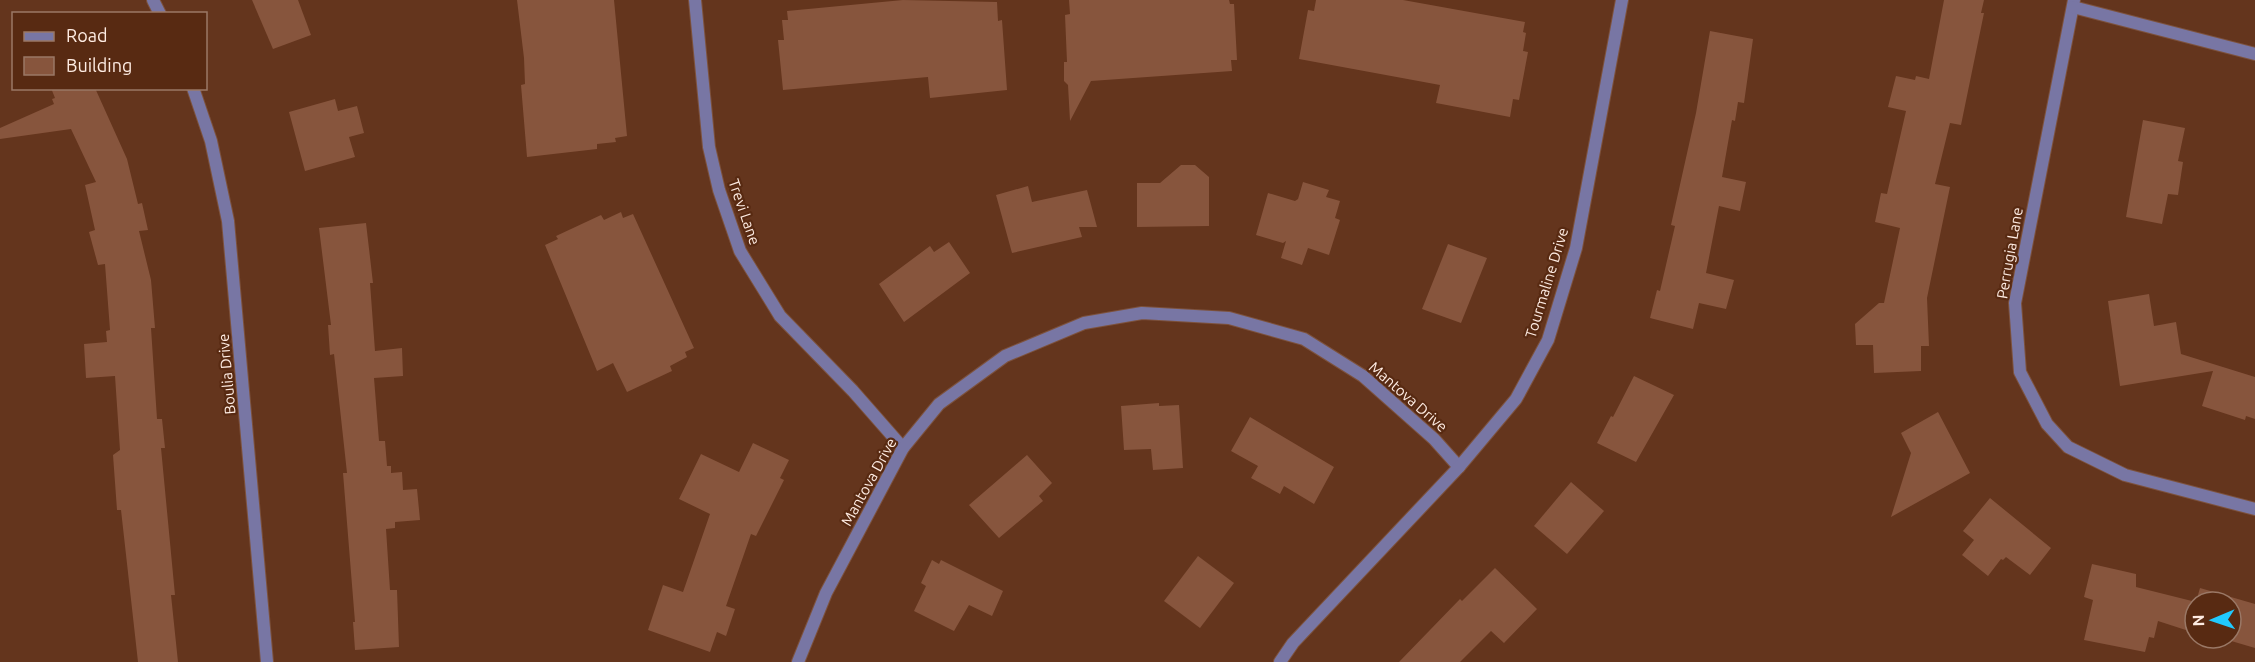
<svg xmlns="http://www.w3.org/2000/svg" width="2255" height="662" viewBox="0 0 2255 662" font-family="Ubuntu,sans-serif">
	<rect width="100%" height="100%" fill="#64351d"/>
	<g fill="#87553d">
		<path d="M252,0h46l13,35 -38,14z"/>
		<path d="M517,0h97l13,136 -12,2 1,4 -19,2v5l-70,8 -6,-72 4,-1 -1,-26z"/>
		<path d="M903,0l94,2 1,19 4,-1 5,70 -77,8 -2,-21 -145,13 -5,-50h6l-2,-20h6l-1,-9z"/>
		<path d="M1069,0h160l1,4h4l3,56h-6l1,11 -141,10 -21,40 -2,-36 -4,-4v-19h3l-2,-47 5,-1z"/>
		<path d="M1316,0h87l122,22 -2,10 3,1 -3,18 5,1 -9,48 -6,-1 -3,18 -74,-14 4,-18 -141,-26 9,-49 6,1z"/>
		<path d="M1944,0h40l-3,13h3l-23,112 -11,-2 -15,61 15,3 -23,111 2,48h-8v25l-47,2 -1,-28h-17l-1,-21 24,-21h5l16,-75 -25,-6 6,-29 6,1 19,-83 -18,-4 8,-31 19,4 1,-4 13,3z"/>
		<path d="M1710,31l43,8 -9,64 -6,-1 -3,19 -3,-1 -10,57 24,5 -6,29 -21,-5 -13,67 28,7 -8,29 -27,-6 -6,26 -43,-11 7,-28 3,1 15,-65 -4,-1 25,-112z"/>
		<path d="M51,88h44l32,71 11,45 4,-1 6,27 -9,1 12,49 4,48h-4l6,91h5l3,29h-4l14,147h-4l7,67h-40l-17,-152h-4l-4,-55 7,-5 -5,-74 -29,2 -2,-34 23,-2 -1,-11 4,-1 -5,-66 -7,1 -9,-33 6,-2 -10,-45 11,-3 -25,-53 -71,10v-11l54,-24 -2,-5 3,-1z"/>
		<path d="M335,99l3,12 19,-5 7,27 -15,4 6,20 -50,14 -16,-59z"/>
		<path d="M2143,120l42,8 -7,33 5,1 -5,33 -10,-1 -6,30 -36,-7z"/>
		<path d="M1181,165h14l14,12v49l-72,1v-44h23z"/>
		<path d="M1303,182l26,8 -3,7 14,4 -5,17 5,2 -11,35 -21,-7 -6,17 -21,-7 5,-17 -3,2 -27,-8 12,-42 27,8 3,-2z"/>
		<path d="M1028,186l4,16 55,-12 10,37h-18l3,10 -70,16 -16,-58z"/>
		<path d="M621,212l2,6 10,-4 61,134 -9,4 2,5 -17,9 2,5 -45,21 -14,-29 -16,8 -52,-126 13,-6 -2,-3 45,-21 3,5z"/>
		<path d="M366,223l7,60h-3l5,68 27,-3 1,28 -29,2 5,63h6l2,25h4v7l11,-1 1,18 14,-1 3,31 -25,2v6l-9,1 4,61h7l2,57 -44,3 -2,-28h2l-12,-149h4l-13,-119 -4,1 -2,-30h3l-12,-97z"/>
		<path d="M949,242l21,31 -66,49 -25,-38 51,-38 4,6z"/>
		<path d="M1448,244l39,14 -26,65 -39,-14z"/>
		<path d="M2149,294l5,32 22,-4 5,32 74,23v42l-9,-3 -1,4 -43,-14 11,-35 -93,15 -12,-85z"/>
		<path d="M1634,376l40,19 -38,67 -39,-19 14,-27 2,1z"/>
		<path d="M1159,403v3l20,-1 4,63 -30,2 -2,-21 -27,1 -3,-44z"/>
		<path d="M1938,412l32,61 -79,44 20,-64 -10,-20z"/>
		<path d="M1250,417l84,50 -20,37 -30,-18 -4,8 -29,-16 7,-12 -27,-15z"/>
		<path d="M753,443l36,17 -9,18 4,2 -28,56 -5,-2 -25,72 9,3 -9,27 -9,-4 -7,20 -62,-22 15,-45 20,7 27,-78 -31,-15 22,-45 38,18z"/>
		<path d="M1027,455l25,28 -13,13 4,5 -44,37 -30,-33z"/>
		<path d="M1571,482l33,29 -37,43 -33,-28z"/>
		<path d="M1990,498l61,50 -21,27 -24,-18 -3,3 -2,-1 -13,17 -26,-21 12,-15 -11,-9z"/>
		<path d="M1198,556l36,27 -34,45 -36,-27z"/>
		<path d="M932,560l7,4 2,-4 62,31 -11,25 -23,-11 -15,26 -40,-20 12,-25 -5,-3z"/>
		<path d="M2092,564l44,10v13l60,15 4,-14 55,16v44l-34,-10h10v-36h-36v31l-37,-12 -4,17 -5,-1 -4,15 -61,-12 9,-40 -9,-3z"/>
		<path d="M1495,568l42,41 -33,34 -13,-12 -31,31h-61l61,-63 2,2z"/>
	</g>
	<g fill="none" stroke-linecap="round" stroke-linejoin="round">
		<g stroke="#7d523d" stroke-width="14">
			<g id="street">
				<path d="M153,0l7,14"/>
				<path d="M695,0l14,147 10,43 21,61 40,65 73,75 50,57"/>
				<path d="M2074,0l-59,303 5,69 27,52 21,23 57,28 130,34"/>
				<path d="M2073,7l182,47"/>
				<path d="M193,88l18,53 17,80 39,441"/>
				<path d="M798,662l28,-69 77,-145 36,-44 66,-48 79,-33 58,-10 87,5 75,21 59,37 71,63 25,28"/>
				<path d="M1280,662l13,-19 166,-176 57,-68 32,-59 28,-92 46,-248"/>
			</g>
		</g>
		<use href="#street" stroke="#7876a4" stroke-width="12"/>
	</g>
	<g text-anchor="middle" stroke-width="4.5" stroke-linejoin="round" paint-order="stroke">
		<g font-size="15" fill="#feece3" stroke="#582a12">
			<text transform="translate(744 212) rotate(71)" y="5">Trevi Lane</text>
			<text transform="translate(2010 253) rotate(-80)" y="5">Perrugia Lane</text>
			<text transform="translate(1547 283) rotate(-73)" y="5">Tourmaline Drive</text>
			<text transform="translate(227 374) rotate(-95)" y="5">Boulia Drive</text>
			<text transform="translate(1408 397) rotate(41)" y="5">Mantova Drive</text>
			<text transform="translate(869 482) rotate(-61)" y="5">Mantova Drive</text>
		</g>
	</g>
	<rect x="12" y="12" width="195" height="78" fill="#582a12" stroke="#9a7866" stroke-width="1.5"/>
	<rect x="24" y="32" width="30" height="9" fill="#7876a4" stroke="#9a7866" stroke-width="1.5"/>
	<text x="66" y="42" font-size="18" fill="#feece3">Road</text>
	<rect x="24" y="57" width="30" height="18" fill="#87553d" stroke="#9a7866" stroke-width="1.5"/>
	<text x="66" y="72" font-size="18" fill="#feece3">Building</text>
	<g transform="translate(2213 620) rotate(268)"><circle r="28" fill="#582a12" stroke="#9a7866" stroke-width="1.5"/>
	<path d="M0-4.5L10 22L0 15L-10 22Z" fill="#21c9fd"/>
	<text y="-9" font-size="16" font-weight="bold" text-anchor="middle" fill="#feece3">N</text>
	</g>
</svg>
